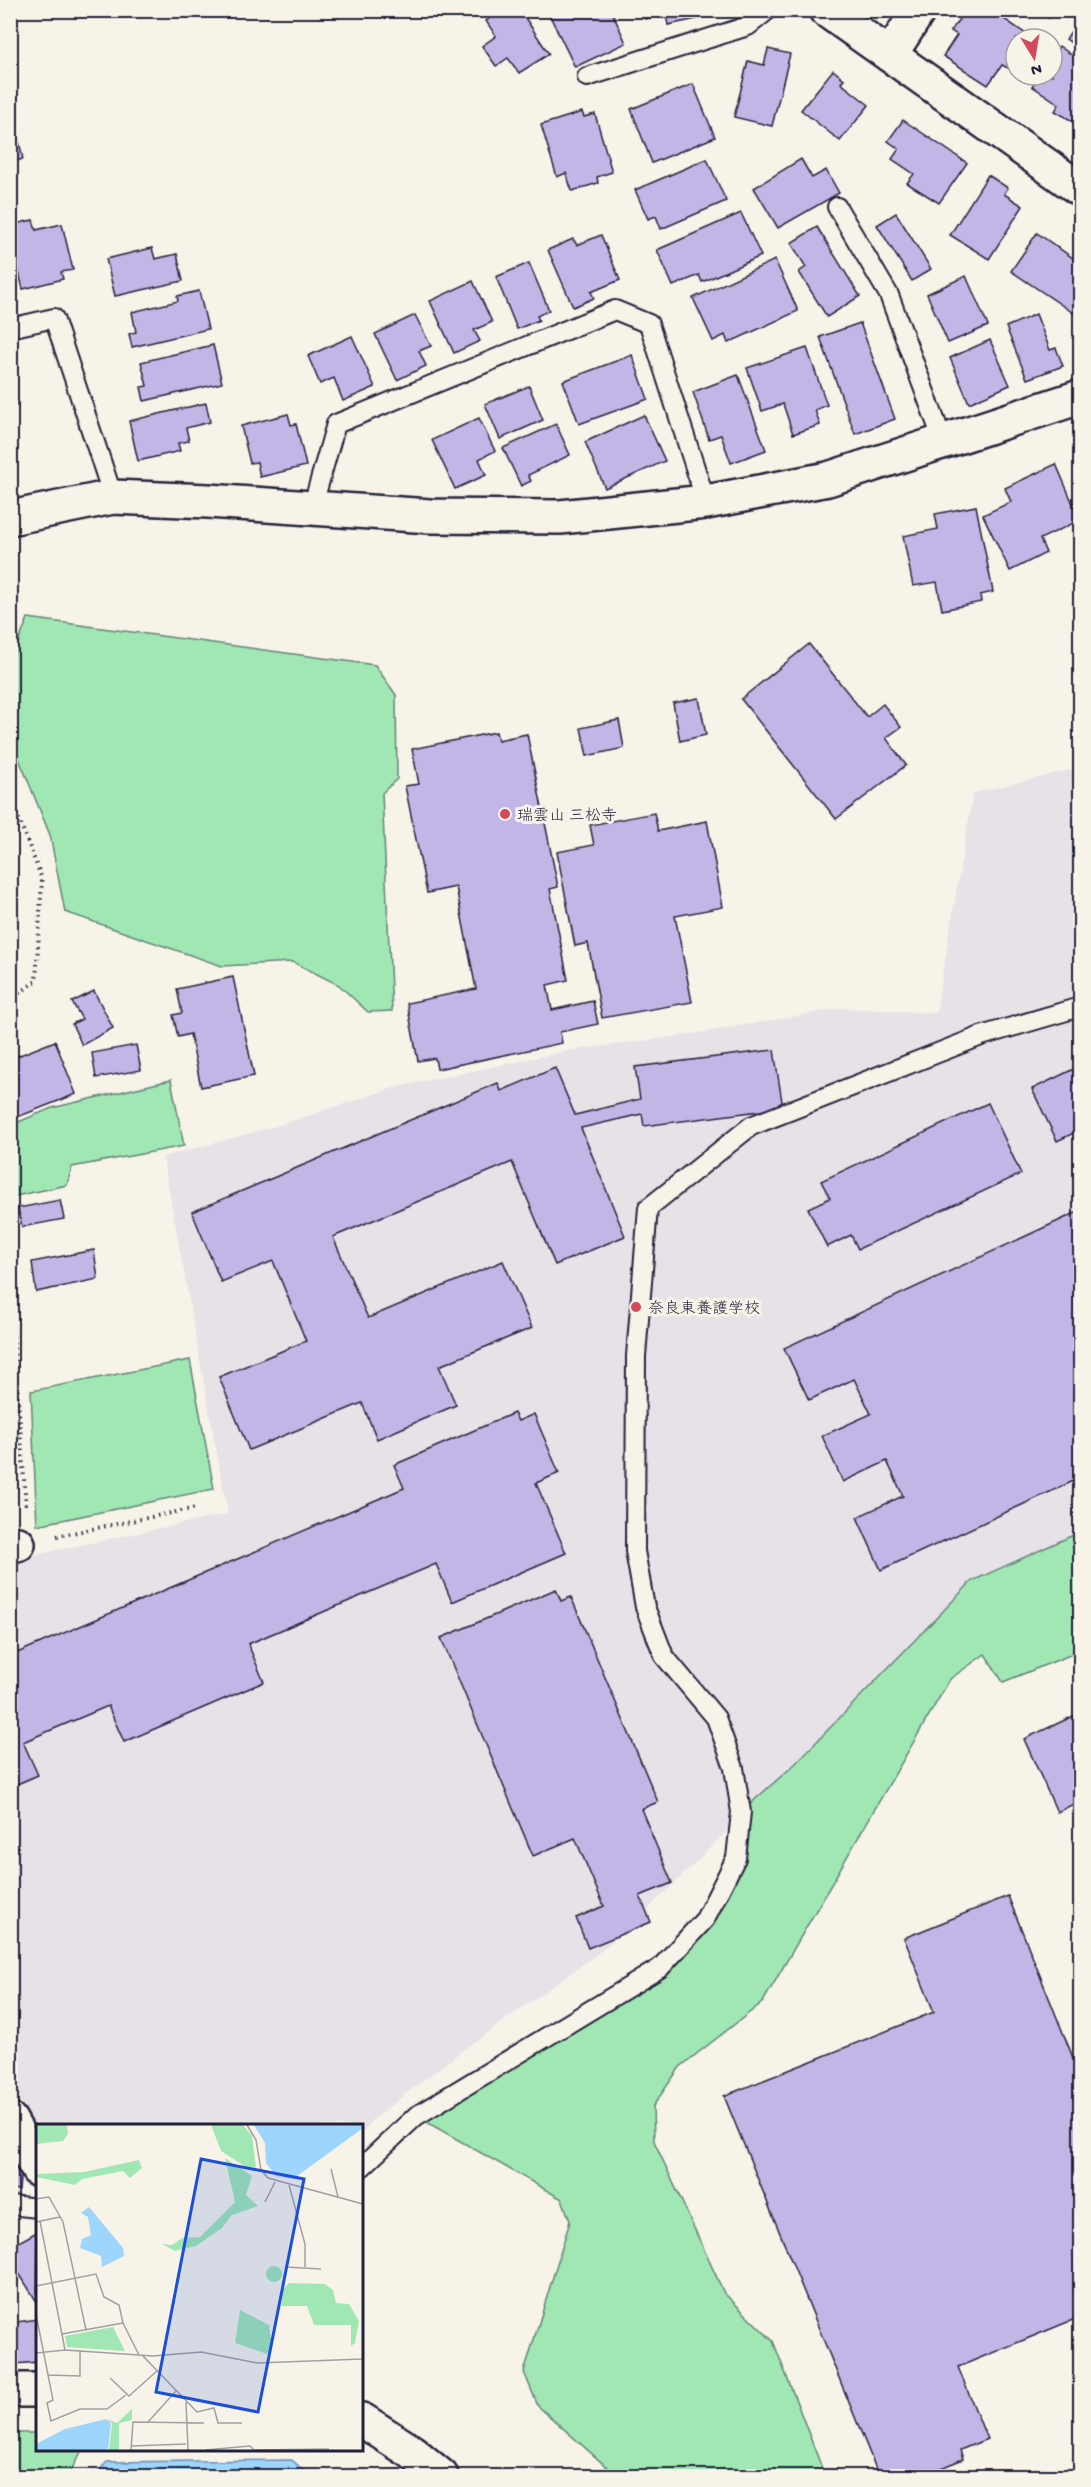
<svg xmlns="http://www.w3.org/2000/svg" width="1091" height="2487" viewBox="0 0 1091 2487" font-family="'Gochi Hand','Klee One',sans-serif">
	<rect width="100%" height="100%" fill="#f7f3e8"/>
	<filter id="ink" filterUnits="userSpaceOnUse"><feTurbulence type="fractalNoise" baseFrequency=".0167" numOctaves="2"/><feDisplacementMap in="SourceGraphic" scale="12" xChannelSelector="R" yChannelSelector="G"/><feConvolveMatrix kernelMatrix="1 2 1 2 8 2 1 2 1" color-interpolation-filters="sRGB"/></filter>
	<g filter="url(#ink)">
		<path fill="#e7e1e8" d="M1080,768v764l-108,49 -177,183 -159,157 -40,34 -136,97 -88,68 -10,13v-7h-324l-1,6 -27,-47v-525l218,-46 -65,-357 110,-30 124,-40 170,-36 120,-16 157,-27 92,5 37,-220z"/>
		<g fill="#a1e7b4" stroke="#628478" stroke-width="1.5">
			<path d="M28,618l347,47 21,30 1,84 -15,14 10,218 -24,1 -29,-27 -46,-23 -71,4 -157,-54 -15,-77 -39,-96v-78z"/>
			<path d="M171,1080l13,66 -112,21 -5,18 -56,12v-72l41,-17z"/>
			<path d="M190,1360l24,129 -177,36 -6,-134z"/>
			<path d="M1080,1532v119l-77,31 -18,-28 -35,25 -187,323 -83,65 -27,39 1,35 70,152 49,48 52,135h-194l-23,-8 -70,-62 -14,-34 46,-151 -8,-22 -146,-83 244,-148 76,-110 5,-46 54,-48 177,-183z"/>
			<path d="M10,2433h27l1,17h44l-14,26h-57z"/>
		</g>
		<path fill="#9dd5fd" stroke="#6c8daf" stroke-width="1.5" d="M292,2460l18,16h-216l13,-14z"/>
		<g fill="#c3b6e7" stroke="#22223b" stroke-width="1.5">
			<path d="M501,10h19l29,44 -30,19 -11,-15 -12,8 -14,-20 14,-10 -10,-15z"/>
			<path d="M547,10h64l15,33 -51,24z"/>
			<path d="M643,10h67l1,6 -43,9 -2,-11 -21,5z"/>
			<path d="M965,10h26l38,26 -2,3h-11v17l-8,12 -6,-3 -14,20 -45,-29 14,-21 -6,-4z"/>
			<path d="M1037,10h17l-5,8z"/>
			<path d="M1080,17v32l-14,-10z"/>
			<path d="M1059,46l21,15v51l-6,10 -19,-11 4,-7 -27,-18 8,-11h12v-18z"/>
			<path d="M768,49l22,5 -18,72 -38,-9 14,-56 16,4z"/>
			<path d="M833,70l11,9 -3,4 28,22 -29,36 -39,-31z"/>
			<path d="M693,84l22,53 -63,26 -21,-54z"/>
			<path d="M582,112l2,5 11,-3 17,58 -15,5 1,6 -26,8 -6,-18 -9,4 -16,-52z"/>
			<path d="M903,120l64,43 -28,40 -32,-20 7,-9 -22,-15 7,-10 -11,-8z"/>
			<path d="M17,133l6,26 -11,3 4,19 -6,2v-48z"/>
			<path d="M707,159l19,42 -65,28 -5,-13 -8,3 -13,-29z"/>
			<path d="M801,159l11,19 14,-8 13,23 -61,35 -24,-40z"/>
			<path d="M988,175l20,13 -4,6 19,12 -34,53 -39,-24z"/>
			<path d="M741,213l20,43 -59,26 -3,-7 -26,11 -16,-36z"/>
			<path d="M896,213l35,56 -19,12 -35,-56z"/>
			<path d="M33,220l3,10 26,-6 11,46 -12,2 2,7 -40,10 -13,-54v-10z"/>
			<path d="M817,227l43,69 -33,21 -28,-45 7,-5 -15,-24z"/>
			<path d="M1037,233l43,30v43l-5,8 -64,-43z"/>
			<path d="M601,235l19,45 -29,12 3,6 -21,9 -25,-57 25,-11 4,6z"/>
			<path d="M152,248l3,11 22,-5 6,27 -68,15 -9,-37z"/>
			<path d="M775,260l23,51 -70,32 -3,-8 -12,6 -20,-43z"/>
			<path d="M529,263l20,47 -12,6 2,4 -22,9 -21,-52z"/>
			<path d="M966,276l22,50 -40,17 -21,-49z"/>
			<path d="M473,281l19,41 -18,8 6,11 -26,12 -24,-52z"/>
			<path d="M199,291l9,38 -76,18 -3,-13 7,-2 -4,-20 46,-11 -1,-5z"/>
			<path d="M1036,314l14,36 6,-2 7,18 -36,13 -21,-52z"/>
			<path d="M415,315l16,31 -12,5 7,15 -29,14 -22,-46z"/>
			<path d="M860,323l35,96 -40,15 -35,-97z"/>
			<path d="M352,336l23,51 -32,14 -9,-23 -14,6 -12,-28z"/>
			<path d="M990,340l20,45 -41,18 -19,-45z"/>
			<path d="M213,345l9,38 -78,18 -3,-14 6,-1 -6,-24z"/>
			<path d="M807,348l20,57 -12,5 5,15 -27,9 -10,-30 -21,7 -15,-43z"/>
			<path d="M632,355l16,44 -69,25 -16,-43z"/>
			<path d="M738,375l28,75 -35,13 -10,-28 -12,4 -16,-47z"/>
			<path d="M10,381l7,25 -7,1z"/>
			<path d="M529,386l14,34 -43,19 -15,-35z"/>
			<path d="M206,403l4,19 -24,6 3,13 -11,2 2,8 -42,10 -9,-40z"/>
			<path d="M288,414l3,11 5,-1 10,42 -46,11 -3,-15 -7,1 -9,-37z"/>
			<path d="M644,415l21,46 -60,27 -20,-46z"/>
			<path d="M479,418l16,33 -16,8 7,16 -31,14 -23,-49z"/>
			<path d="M556,424l14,31 -42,20 3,6 -10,5 -18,-38z"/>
			<path d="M1056,464l24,56 -40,19 6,14 -36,18 -27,-56 28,-13 -6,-14z"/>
			<path d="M976,506l17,86 -13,3 1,7 -39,8 -5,-28 -24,4 -10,-50 35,-7 -3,-15z"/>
			<path d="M809,644l58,73 16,-13 18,23 -15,11 20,27 -70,54 -95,-120z"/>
			<path d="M699,698l7,37 -26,6 -7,-38z"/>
			<path d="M619,720l5,28 -37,8 -6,-28z"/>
			<path d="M496,732l2,8 29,-6 31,153 -8,2 18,91 -21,5 5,25 41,-9 5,23 -38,8 2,11 -125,26 -2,-11 -17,3 -11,-58 69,-14 -20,-102 -29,6 -22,-107 14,-2 -7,-35z"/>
			<path d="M654,813l4,18 49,-10 16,86 -48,9 17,86 -90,16 -14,-75 -13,3 -18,-94 37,-7 -4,-20z"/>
			<path d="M233,977l21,99 -53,11 -11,-53 -12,3 -5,-22 9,-2 -5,-24z"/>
			<path d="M94,991l19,37 -31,17 -10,-21 10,-5 -10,-17z"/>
			<path d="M55,1041l21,53 -66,26v-61z"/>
			<path d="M136,1045l5,25 -45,8 -4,-25z"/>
			<path d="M774,1050l9,58 -139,18 -2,-12 -61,14 44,108 -70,29 -43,-103 -179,75 35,81 135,-57 29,67 -93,38 17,39 -79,34 -15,-36 -113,47 -30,-73 87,-36 -33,-80 -52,21 -29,-70 306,-129 3,8 54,-23 20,47 65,-16 -5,-32z"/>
			<path d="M1080,1066v64l-23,11 -25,-52z"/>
			<path d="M988,1103l33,71 -163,75 -7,-14 -24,12 -19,-39 22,-10 -9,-17z"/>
			<path d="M60,1200l4,19 -42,8 -4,-19z"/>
			<path d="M1080,1211v267l-199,92 -24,-53 46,-21 -16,-35 -44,21 -21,-46 49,-22 -17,-35 -45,21 -25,-52z"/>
			<path d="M94,1250l4,29 -62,13 -4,-30z"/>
			<path d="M514,1413l4,8 16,-7 25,59 -23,10 30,70 -114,49 -16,-38 -188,80 16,38 -140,60 -16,-36 -85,36 15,33 -28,12v-131l394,-168 -10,-23z"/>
			<path d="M556,1589l5,12 10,-4 87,205 -17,7 31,74 -32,13 11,26 -63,26 -12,-30 28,-12 -29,-68 -42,18 -92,-218z"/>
			<path d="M1080,1713v88l-23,11 -33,-73z"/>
			<path d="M1008,1896l72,179v242l-122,50 29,72 -27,11 3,9 -42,17h-8l-3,-6 -17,6h-14l-155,-380 210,-84 -30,-74z"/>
			<path d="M10,2156l12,1 -3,33 -9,-1z"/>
			<path d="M35,2233l3,5 -1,64 -27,-43v-5l8,-5 -3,-5z"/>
			<path d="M38,2319v43l-23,2 -5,-41z"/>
		</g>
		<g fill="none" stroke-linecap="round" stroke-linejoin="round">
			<g stroke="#22223b" stroke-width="22">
				<g id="service">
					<path d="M587,77l161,-51 20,-16"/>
					<path d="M837,207l52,88 54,146"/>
					<path d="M10,328l44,-10 59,179"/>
					<path d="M312,508l24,-84 279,-114 34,14 57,178"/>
					<path d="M362,2167l54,-51 244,-148 45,-49 31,-61 5,-46 -7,-44 -18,-50 -52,-62 -19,-49 -10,-56 1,-195 12,-148 103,-82 230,-90 99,-29"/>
					<path d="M10,2205l28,3"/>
				</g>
			</g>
			<g stroke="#22223b" stroke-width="38">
				<g id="minor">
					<path d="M826,10l254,179"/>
					<path d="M890,55l29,-45"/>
					<path d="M10,518l103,-21 95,4 222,15 130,1 146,-15 122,-23 252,-82"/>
					<path d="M10,1545l8,-1"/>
					<path d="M10,2120l28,50"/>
				</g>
			</g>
			<g stroke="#22223b" stroke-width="38">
				<g id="tertiary">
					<path d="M10,2390h28"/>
					<path d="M362,2420l50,32 29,24"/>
				</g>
			</g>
			<g stroke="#22223b" stroke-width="4" stroke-dasharray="1.5 4.5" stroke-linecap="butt">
				<path d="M10,796l32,83 -6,102 -26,19"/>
				<path d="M10,1294l16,212"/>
				<path d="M57,1536l139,-28"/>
			</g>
			<use href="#service" stroke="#f7f3e8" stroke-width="18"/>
			<use href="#minor" stroke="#f7f3e8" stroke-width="33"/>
			<use href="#tertiary" stroke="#f7f3e8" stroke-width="33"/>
		</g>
	</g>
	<g fill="#d1495b" stroke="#f7f3e8" stroke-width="2">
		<circle cx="505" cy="814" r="6"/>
		<circle cx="636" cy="1307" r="6"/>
	</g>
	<g text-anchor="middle" stroke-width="6" stroke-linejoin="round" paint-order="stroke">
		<g font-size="16" fill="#22223b" stroke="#f7f3e8" text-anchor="start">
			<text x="517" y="820">瑞雲山 三松寺</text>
			<text x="648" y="1313">奈良東養護学校</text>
		</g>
	</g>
	<g transform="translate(36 2124)">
		<rect width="327" height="327" fill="#f7f3e8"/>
		<path d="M0,1h31l1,9 -5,7 -27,3zM175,1h32l9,11 4,32 -10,-1 -25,-16zM189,34l27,18 -6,19 12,11 -26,9 -10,13 -26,18 -21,5 -13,-7 10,1 10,-7 18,-1 35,-35zM103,36l3,8 -12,10 -7,-7 -41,8 -7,6 -39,-8v-3l48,-2zM230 150a8 8 0 1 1 16 0a8 8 0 1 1-16 0ZM253,159l36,1 8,6 3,13 13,1 10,17 -4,22 -4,3v-21h-37l-7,-19h-25v-16zM204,186l29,15 3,21 -5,8 -32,-11zM77,203l12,24 -58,-4 -2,-11zM96,285v11l-13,3v27h-10l3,-27 -5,-4 10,4z" fill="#a1e7b4"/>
		<path d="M218,1h109v3l-70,51 -17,-3 -10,-13 -1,-20zM53,83l34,41 1,8 -22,11 -1,-11 -21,-8 2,-9 9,-4 -3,-18 -7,-4zM70,295l5,4 -3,27h-72v-6l29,-15z" fill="#9dd5fd"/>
		<path fill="none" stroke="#a29fa3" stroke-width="1.5" d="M211,1l9,15 5,30 7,8 95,26M295,45l7,28M253,61l16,59v23M0,75l13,-2 14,25 23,108M229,78l10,-20M4,97l25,129M0,98l24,-5M249,143l36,2M0,162l60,-12 8,23 15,8 4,18 16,32M0,190l17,86 -6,3 4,18 29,-12h27l19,-14M26,210l61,-11M0,229l29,-3 88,6 48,-4 56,11 106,-4M106,231l55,57 17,-4 4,15h24M12,251l32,1v-25M74,254l19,18 28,-25M150,278l2,48M112,298l28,-31M95,322l55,-2M95,326l2,-28 71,1M169,326l45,-4 4,4M219,326l74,-1"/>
		<path fill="#1d4ed8" fill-opacity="0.15" stroke="#1d4ed8" stroke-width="3" d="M165,35l103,20 -46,233 -102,-20z"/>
		<rect width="327" height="327" fill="none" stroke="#22223b" stroke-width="3"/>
	</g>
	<rect width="1091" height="2487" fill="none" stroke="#f7f3e8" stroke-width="36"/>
	<rect x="18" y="18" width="1055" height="2451" fill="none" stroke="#22223b" stroke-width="2" filter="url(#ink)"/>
	<g transform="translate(1034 57) rotate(169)"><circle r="28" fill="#f7f3e8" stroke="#a29fa3" stroke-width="1.5"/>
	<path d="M0-4.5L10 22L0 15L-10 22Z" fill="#d1495b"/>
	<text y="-9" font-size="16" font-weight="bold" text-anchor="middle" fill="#22223b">N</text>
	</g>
</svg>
